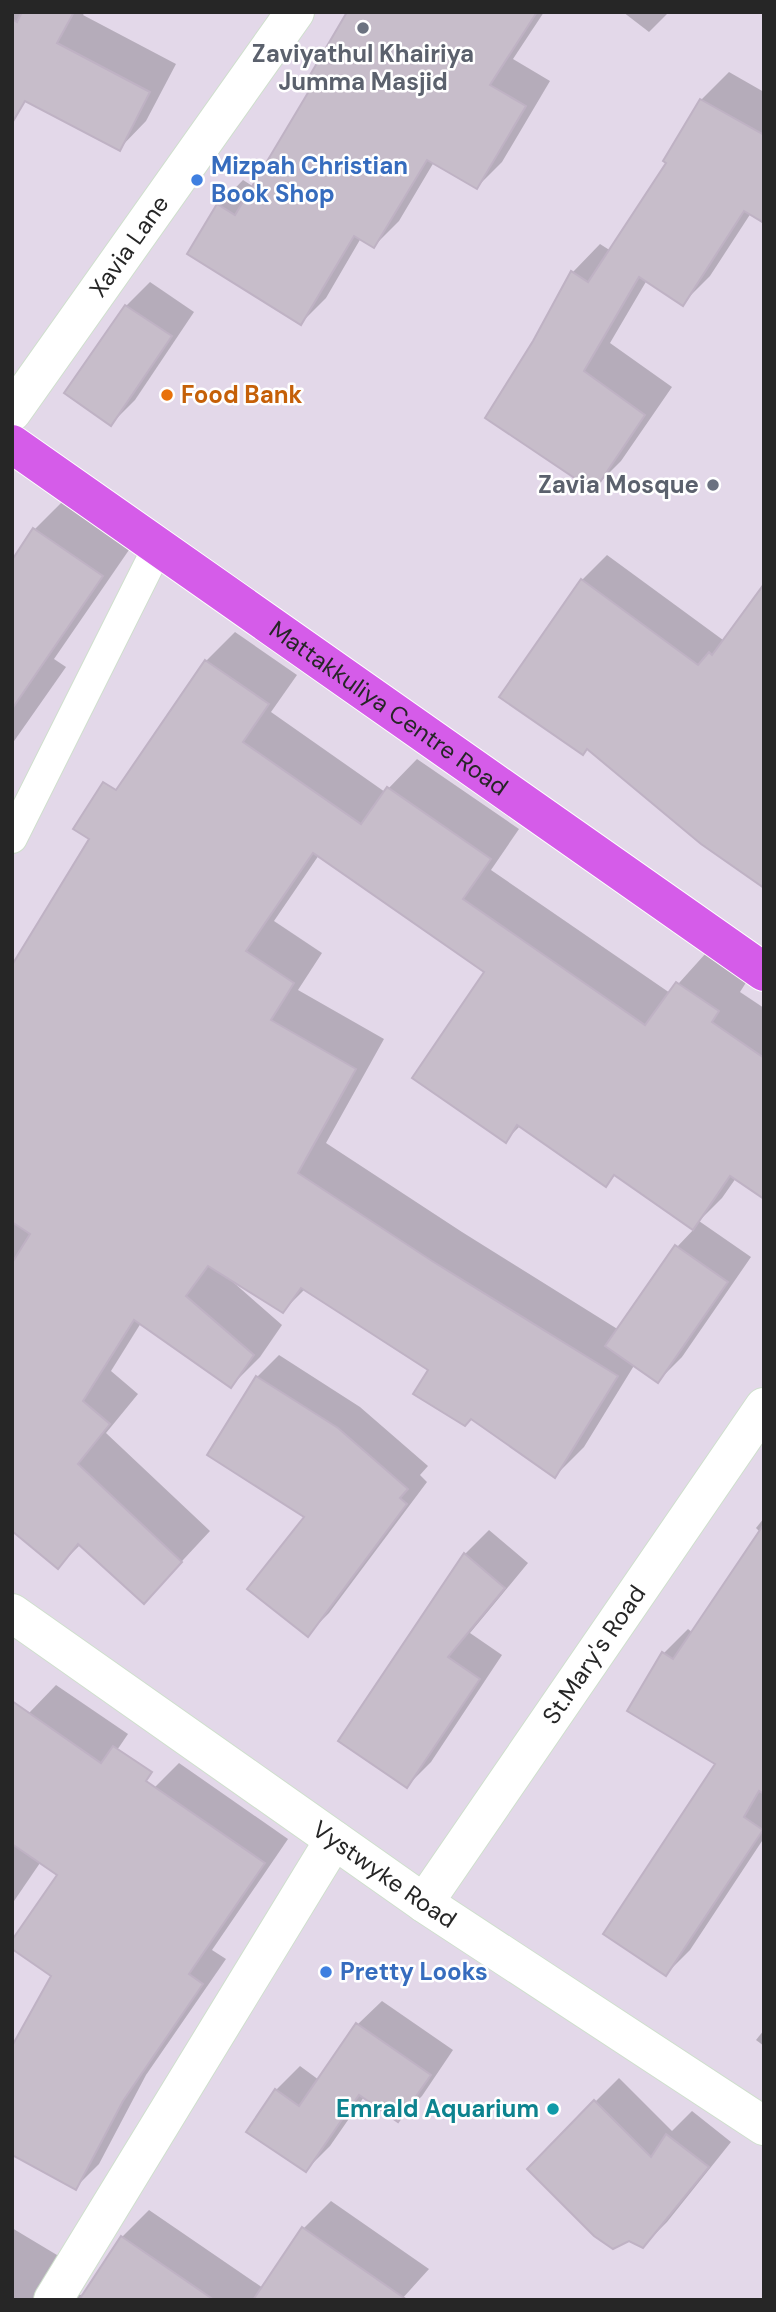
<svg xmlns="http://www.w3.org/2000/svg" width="776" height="2312" viewBox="0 0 776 2312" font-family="'DM Sans',sans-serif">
	<rect width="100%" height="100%" fill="#e3d8e9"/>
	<g fill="#0003" fill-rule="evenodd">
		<path d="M12,12h73l-2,3 93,49 -30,57 -27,28 -107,-57z"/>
		<path d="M349,12h195l-31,47 37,22 -48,81 -25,25 -43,-25 -35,59 -25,25 -13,-8 -35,60 -25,25 -112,-69 30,-49 24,-25 11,7 58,-97z"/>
		<path d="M623,12h46l-20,20z"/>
		<path d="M729,72l35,20v129l-13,-8 -41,63 -27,27 -36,-23 -37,63 62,44 -51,74 -28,28 -58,-147 38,-70 27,-28 11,7 57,-88 33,-63z"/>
		<path d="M150,282l44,30 -59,88 -24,24 -44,-31 59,-87z"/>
		<path d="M64,500l67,47 -77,112 12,8 -54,77v-128l23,-87z"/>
		<path d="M607,555l116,85 41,246 -175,-138 -6,5 -1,-173z"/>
		<path d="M235,632l62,43 -26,37 114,80 32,-33 102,70 -28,41 179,123 36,-40 41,28 -7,11 24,16v189l-28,-19 -14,20 -23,23 52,36 -69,100 -24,24 -23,-17 -51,83 -29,29 -125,-107 -125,-80 -22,22 -49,-31 -1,2 49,43 -22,32 -29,29 -90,-63 -30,48 27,23 -32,39 104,98 -66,71 -63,-58 -23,23 -46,-38v-561l194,-307zM319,855l167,117 19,169 16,-16 85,60 10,-11 78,55 -17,18 -58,83 -157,-98 -136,-89 58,-104 -86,-49 24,-37 -48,-32z"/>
		<path d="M279,1355l81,52 68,59 -8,9 7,7 -98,131 -22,22 -1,-119 -49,-139z"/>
		<path d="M764,1518v320l-74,112 -24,24 51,-210 -53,-111 24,-24 5,4 67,-101 -4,-4z"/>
		<path d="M489,1530l39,33 -58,70 32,22 -71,107 -24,24 -67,-46 125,-186z"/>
		<path d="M56,1685l72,49 -116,170v-167l17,-24z"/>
		<path d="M179,1763l109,76 -76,111 14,9 -80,116 -47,89 -24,24 -63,-138 143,-263z"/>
		<path d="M382,2001l71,49 -31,46 -24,24 -34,-23 -34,49 -24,24 -30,-80 24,-24 19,14 39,-56z"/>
		<path d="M764,2030v16l-8,-6z"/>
		<path d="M619,2078l53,53 20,-20 39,31 -64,80 -24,24 -14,-7 -34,-137z"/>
		<path d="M331,2201l98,68 -28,31h-389v-72l50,30 6,33 12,4 5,-1 37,-57 27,-27 114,78 41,-60z"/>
	</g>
	<g fill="#c7bdca" stroke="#bfb2c4" stroke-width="2">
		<path d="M22,12h52l-17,31 93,49 -30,59 -95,-50 -13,22v-104l5,3z"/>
		<path d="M347,12h190l-47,73 36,21 -49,83 -50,-29 -53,88 -20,-12 -53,89 -114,-71 30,-50 18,11 74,-124 -6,-4z"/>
		<path d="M700,99l64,36v88l-20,-12 -61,95 -44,-29 -55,94 61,44 -51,76 -109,-73 48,-77 38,-70 17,11 78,-119 -3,-2z"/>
		<path d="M125,305l47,31 -61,90 -47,-33z"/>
		<path d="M33,528l70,48 -91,133v-149z"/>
		<path d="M581,579l117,86 11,-13 3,3 52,-71v304l-63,-44 -114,-95 -4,6 -84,-58z"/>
		<path d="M205,660l64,44 -26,38 118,82 26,-37 104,72 -28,40 182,126 31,-43 43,29 -7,11 52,36v141l-34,-23 -37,54 -79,-55 -8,12 -89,-62 -11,18 -94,-65 72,-106 -171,-119 -67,98 48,32 -23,37 85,49 -58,104 134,88 186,115 -63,102 -84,-59 -6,7 -52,-32 15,-24 -127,-82 -18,25 -75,-47 -22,30 68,59 -23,33 -97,-68 -51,81 27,23 -32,40 104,98 -38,42 -66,-60 -20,25 -46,-38v-268l18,-29 -18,-12v-257l77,-126 -16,-10 30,-47 13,8z"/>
		<path d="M675,1245l53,37 -70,101 -53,-37z"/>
		<path d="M256,1376l82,52 70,61 -8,9 7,6 -99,133 -61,-48 57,-72 -97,-62z"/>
		<path d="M764,1524v270l-5,-3 -15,26 19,13 -97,146 -63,-42 112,-170 -88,-53 35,-59 11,7z"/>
		<path d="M464,1553l41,35 -57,69 32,22 -73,109 -69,-47z"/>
		<path d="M12,1701l89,62 12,-17 39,26 -6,9 119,82 -76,111 14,10 -80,117 -47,89 -64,-35v-109l39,-70 -39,-27v-9l45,-65 -45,-31z"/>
		<path d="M356,2023l75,52 -33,47 -39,-27 -53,77 -60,-40 29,-43 24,17z"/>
		<path d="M594,2100l57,57 15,-23 43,33 -66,81 -14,-7 -16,8 -19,-13 -67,-67z"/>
		<path d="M302,2227l105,73h-154z"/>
		<path d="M121,2236l93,64h-135z"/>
	</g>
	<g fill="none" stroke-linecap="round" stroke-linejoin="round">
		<g stroke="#cfdfcd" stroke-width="32">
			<path id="service" d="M12,838l147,-293"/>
		</g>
		<g stroke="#cfdfcd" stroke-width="40">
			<g id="minor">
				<path id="s1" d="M12,412l283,-400"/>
				<path d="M53,2300l281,-460"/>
			</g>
		</g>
		<g stroke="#cfdfcd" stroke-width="40">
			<g id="tertiary">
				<path id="s2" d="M12,1613l412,290 340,223"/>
				<path id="s3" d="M424,1903l340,-496"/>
			</g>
		</g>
		<g stroke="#fff" stroke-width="40">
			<g id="primary">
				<path id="s4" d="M12,444l752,528"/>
			</g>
		</g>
		<use href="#service" stroke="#fff" stroke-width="30"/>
		<use href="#minor" stroke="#fff" stroke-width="38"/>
		<use href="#tertiary" stroke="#fff" stroke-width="38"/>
		<use href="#primary" stroke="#d55ce9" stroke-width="38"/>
	</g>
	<g fill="#6b7280" stroke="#fff" stroke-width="2.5">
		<circle cx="363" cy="28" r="7"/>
		<circle cx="713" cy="485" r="7"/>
	</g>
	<g fill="#3f7fe0" stroke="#fff" stroke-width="2.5">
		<circle cx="197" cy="180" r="7"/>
		<circle cx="326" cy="1972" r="7"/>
	</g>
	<circle fill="#e8710a" stroke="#fff" stroke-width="2.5" cx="167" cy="395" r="7"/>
	<circle fill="#0f9aa8" stroke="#fff" stroke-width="2.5" cx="553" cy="2109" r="7"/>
	<g text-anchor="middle" stroke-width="5" stroke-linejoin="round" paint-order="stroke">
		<g font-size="24" font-weight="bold" fill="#5b616d" stroke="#fff">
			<text x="363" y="62">Zaviyathul Khairiya<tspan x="363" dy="28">Jumma Masjid</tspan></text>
			<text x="699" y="493" text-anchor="end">Zavia Mosque</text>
		</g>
		<g font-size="24" font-weight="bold" fill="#366cbe" stroke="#fff" text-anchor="start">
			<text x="211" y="174">Mizpah Christian<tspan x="211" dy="28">Book Shop</tspan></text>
			<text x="340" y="1980">Pretty Looks</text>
		</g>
		<g font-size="24" fill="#262626" stroke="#fff">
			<text dy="8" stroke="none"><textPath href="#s1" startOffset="203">Xavia Lane</textPath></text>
			<text dy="8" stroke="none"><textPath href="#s4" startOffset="460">Mattakkuliya Centre Road</textPath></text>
			<text dy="8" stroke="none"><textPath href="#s3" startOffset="301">St.Mary's Road</textPath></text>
			<text dy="8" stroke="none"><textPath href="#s2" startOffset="455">Vystwyke Road</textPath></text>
		</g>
		<g font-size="24" font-weight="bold" fill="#c56008" stroke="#fff" text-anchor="start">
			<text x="181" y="403">Food Bank</text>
		</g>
		<g font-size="24" font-weight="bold" fill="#0d838f" stroke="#fff" text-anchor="end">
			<text x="539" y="2117">Emrald Aquarium</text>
		</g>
	</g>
	<rect width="776" height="2312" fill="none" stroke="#262626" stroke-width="28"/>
</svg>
